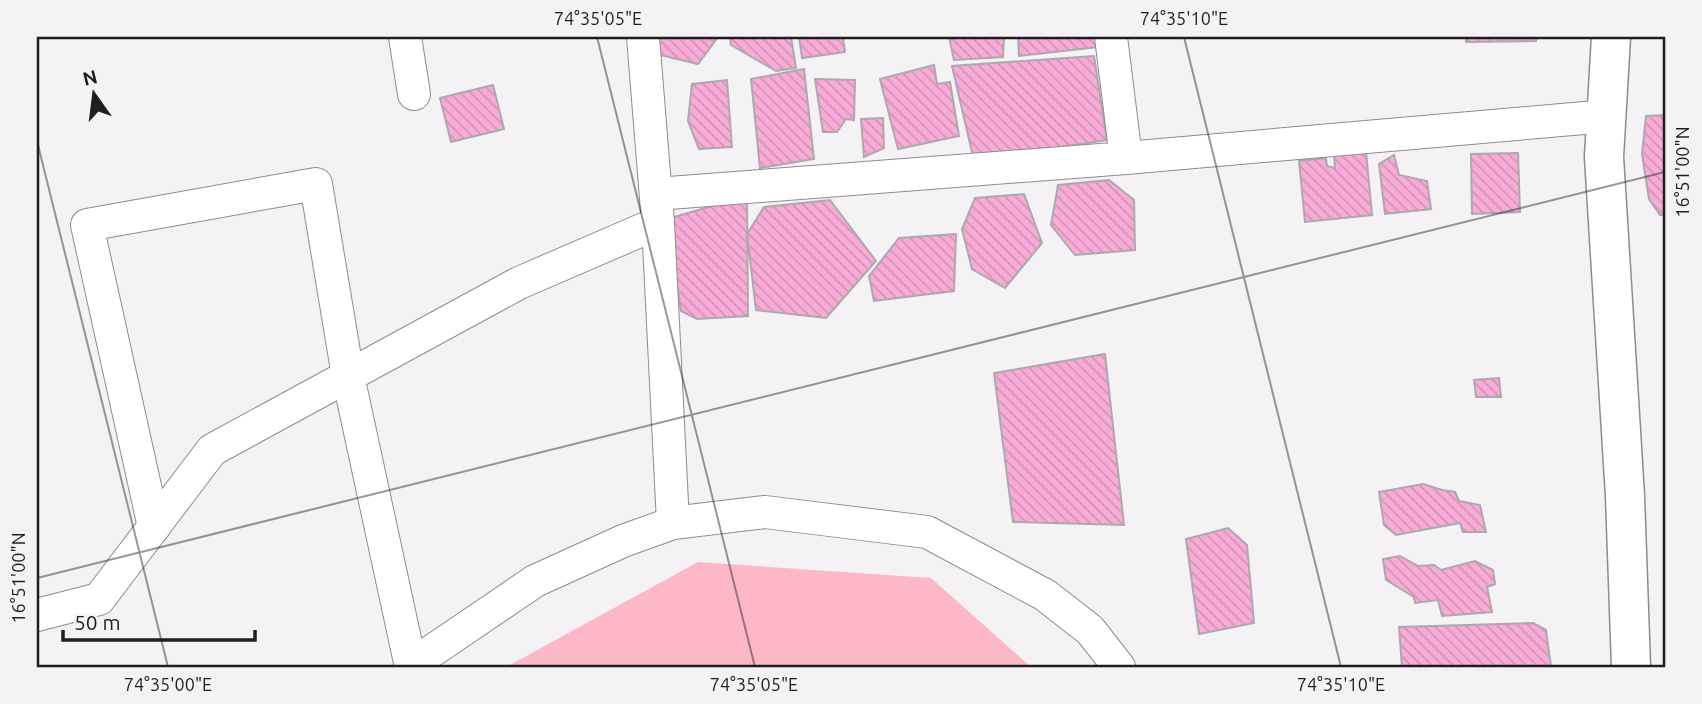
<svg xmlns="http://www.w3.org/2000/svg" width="1702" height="704" viewBox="0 0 1702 704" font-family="Ubuntu,sans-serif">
	<defs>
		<pattern id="building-back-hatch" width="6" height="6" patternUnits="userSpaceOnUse" patternTransform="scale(1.75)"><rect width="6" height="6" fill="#f8abd7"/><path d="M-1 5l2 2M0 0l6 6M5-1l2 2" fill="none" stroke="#d493b8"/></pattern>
	</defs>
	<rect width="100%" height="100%" fill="#f5f2f5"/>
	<path fill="#fdb8c8" d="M698,562l233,16 100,89h-525z"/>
	<g fill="url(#building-back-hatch)" stroke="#aca9ab" stroke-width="2">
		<path d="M655,37h63l-20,27 -42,-10z"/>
		<path d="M730,37h61l5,31 -20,3 -45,-26z"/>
		<path d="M799,37h44l2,15 -43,6z"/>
		<path d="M949,37h55l-1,20 -49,3z"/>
		<path d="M1018,37h80v10l-79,9z"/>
		<path d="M1466,37h70v4l-70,1z"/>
		<path d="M1094,56l13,84 -133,21 -22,-95z"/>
		<path d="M934,65l3,19 13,-2 9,54 -61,13 -18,-70z"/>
		<path d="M804,69l10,90 -54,9 -9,-89z"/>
		<path d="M815,79l40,1 -1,40 -8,-1 -9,13h-14z"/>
		<path d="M727,80l5,67 -33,2 -11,-28 4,-37z"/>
		<path d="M493,85l11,44 -53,13 -11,-44z"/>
		<path d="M1665,115v100h-5l-11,-16 -7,-45 4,-38z"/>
		<path d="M883,118l1,30 -20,9 -3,-38z"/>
		<path d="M1366,151l6,64 -67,7 -6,-61 27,-3 1,8 8,2 -1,-14z"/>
		<path d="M1518,153l2,59 -48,2 -1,-60z"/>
		<path d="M1394,155l5,20 28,6 4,28 -46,5 -6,-50z"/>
		<path d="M1109,180l25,20 1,50 -60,5 -24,-30 7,-40z"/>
		<path d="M1024,194l18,49 -37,45 -33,-19 -10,-40 13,-31z"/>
		<path d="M747,196l1,120 -51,3 -16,-8 -14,-92z"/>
		<path d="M830,200l46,61 -50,57 -70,-8 -9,-76 17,-27z"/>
		<path d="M956,234l-2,57 -80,10 -5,-25 30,-38z"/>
		<path d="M1105,354l19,171 -111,-3 -19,-149z"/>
		<path d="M1499,378l2,19h-25l-2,-17z"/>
		<path d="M1423,484l19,6 13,2 4,9 21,4 6,27h-23l-3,-9 -64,12 -12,-10 -5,-33z"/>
		<path d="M1228,528l19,17 7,78 -55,11 -13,-95z"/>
		<path d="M1400,556l18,10 16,-1 7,5 34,-9 18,9 2,14 -8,3 5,25 -50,4 -4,-16 -23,3 -1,-6 -28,-17 -3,-21z"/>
		<path d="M1533,623l13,7 5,37h-149l-3,-40z"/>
	</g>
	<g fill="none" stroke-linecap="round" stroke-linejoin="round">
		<g stroke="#8e8b8e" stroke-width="34">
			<g id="minor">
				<path d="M405,37l9,57"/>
				<path d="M1126,158l481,-42"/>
				<path d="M656,194l470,-36 -15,-121"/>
				<path d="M658,223l15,300"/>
				<path d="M154,527l-67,-302 229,-41 32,192 63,291"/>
				<path d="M37,615l62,-16 113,-149 307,-167 139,-60 -15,-186"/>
				<path d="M414,667l15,-14 106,-72 88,-40 50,-18 92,-11 162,20 118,63 45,35 29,37"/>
			</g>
		</g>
		<g stroke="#8e8b8e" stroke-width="41">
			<path id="major" d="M1611,37l-7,120 21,339 6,171"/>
		</g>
		<use href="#minor" stroke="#fff" stroke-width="32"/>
		<use href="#major" stroke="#fff" stroke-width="38"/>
	</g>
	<path fill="none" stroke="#1e1d1f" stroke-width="2" stroke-opacity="0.45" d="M597,37l158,630M1184,37l157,630M37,141l131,526M37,578l1628,-406"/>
	<rect width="1702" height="704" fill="none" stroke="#f5f2f5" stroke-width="77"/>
	<g transform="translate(94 94) rotate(346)" stroke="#f5f2f5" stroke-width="5" paint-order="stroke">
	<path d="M0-5L12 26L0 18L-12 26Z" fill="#1e1d1f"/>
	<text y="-10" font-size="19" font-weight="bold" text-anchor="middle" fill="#1e1d1f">N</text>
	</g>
	<path d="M63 630v10h192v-10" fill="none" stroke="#1e1d1f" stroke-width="3.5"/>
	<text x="74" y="630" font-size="21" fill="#1e1d1f" stroke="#f5f2f5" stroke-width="5" paint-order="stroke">50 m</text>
	<rect x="38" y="38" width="1626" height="628" fill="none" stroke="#1e1d1f" stroke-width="2.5"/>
	<g font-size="18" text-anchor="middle" fill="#1e1d1f">
		<text x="598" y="25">74°35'05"E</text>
		<text x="1184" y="25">74°35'10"E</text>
		<text transform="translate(1683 172) rotate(-90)" y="6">16°51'00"N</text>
		<text transform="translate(19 578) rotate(-90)" y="6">16°51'00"N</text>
		<text x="168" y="691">74°35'00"E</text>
		<text x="754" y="691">74°35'05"E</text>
		<text x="1341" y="691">74°35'10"E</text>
	</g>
</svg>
